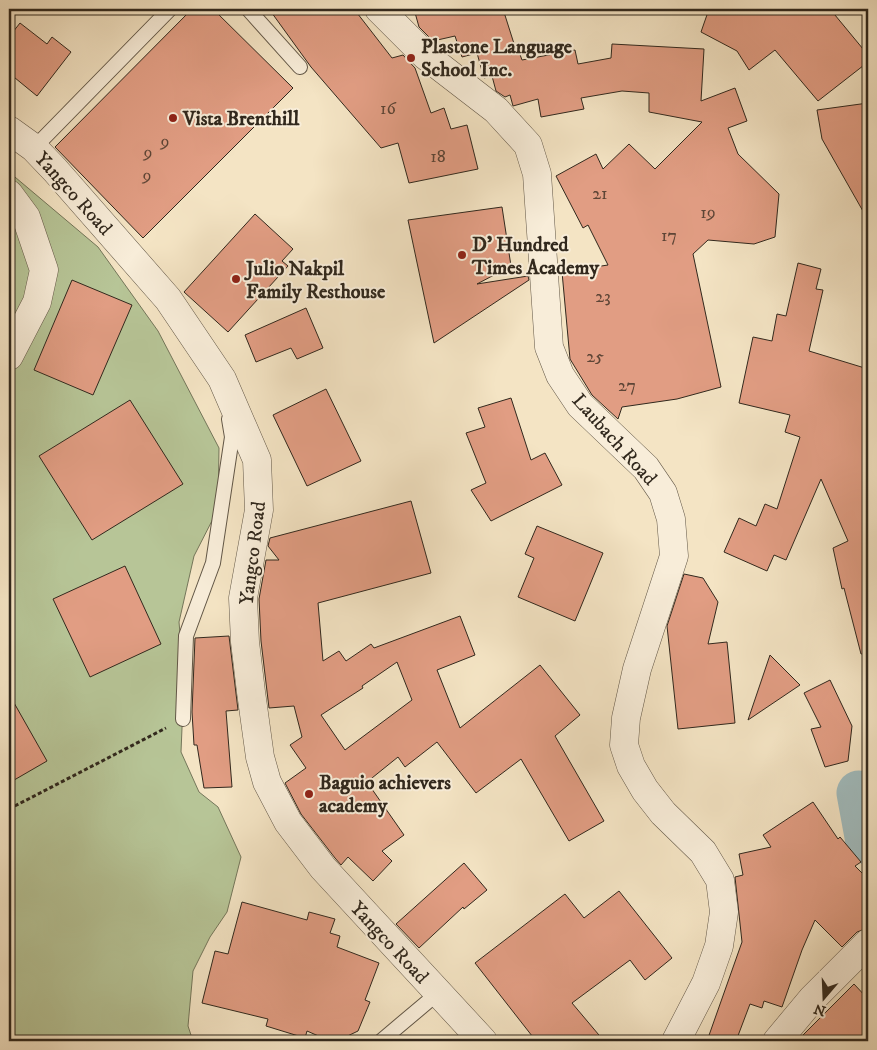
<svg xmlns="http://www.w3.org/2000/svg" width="877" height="1050" viewBox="0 0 877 1050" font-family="'IM FELL DW Pica',serif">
	<rect width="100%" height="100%" fill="#f4e4c4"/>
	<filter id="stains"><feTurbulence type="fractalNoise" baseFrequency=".004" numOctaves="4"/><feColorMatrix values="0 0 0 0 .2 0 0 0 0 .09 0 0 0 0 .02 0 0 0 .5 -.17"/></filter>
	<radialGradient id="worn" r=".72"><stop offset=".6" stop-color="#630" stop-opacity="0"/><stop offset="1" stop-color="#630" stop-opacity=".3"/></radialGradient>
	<path fill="#b7c597" stroke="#74765a" d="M9,172l89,75 60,84 61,117 -1,61 -24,47 -15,66 5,58 -3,72 18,40 19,15 23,50 -14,55 -17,25 -17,34 -5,55 5,15h-184z"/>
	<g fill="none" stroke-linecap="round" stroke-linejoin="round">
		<path stroke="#a1bcbe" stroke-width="45" d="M859,793l9,49"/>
	</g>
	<g fill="#e19d83" stroke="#31281d" fill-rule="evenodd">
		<path d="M192,9h21l80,79 -150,150 -88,-91z"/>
		<path d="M269,9h85l38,49 11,-3 12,13 16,45 13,-5 7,21 16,-4 11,44 -69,14 -11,-40 -17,5 -70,-81z"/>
		<path d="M414,9h89l13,41 2,-1 4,11 53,-10 3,14 33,-6 1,-14 92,5 -3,52 34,-13 12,33 -19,7 10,26 41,40 -4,43 -21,7 -46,-4 -15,14 28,133 -44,12 -55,8 -4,12 -26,-24 -22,-36 -8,-87 46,-7 -20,-40 -5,3 -27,-52 40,-22 7,15 26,-25 26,25 47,-47 -53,-10v-19l-27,-2 -41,7 3,11 -43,8 -3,-18 -25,7 -3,-11 -5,2 -9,-6 -4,-15 -8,2 -7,-25 -15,4 -7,-21 -22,5 -14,-14z"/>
		<path d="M709,9h121l38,46v7l-50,39 -43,-51 -26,20 -12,-19 -36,-19z"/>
		<path d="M20,23l27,21 5,-7 19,15 -34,44 -28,-23v-36z"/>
		<path d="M868,103v117l-46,-81 -5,-29z"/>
		<path d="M502,207l9,59 -34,18 51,-8 1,4 -95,63 -26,-123z"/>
		<path d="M255,214l38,35 -11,12 6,5 -60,66 -44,-40z"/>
		<path d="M798,263l23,6 -5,20 7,1 -14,61 59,18v284l-7,1 -17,-66 -2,1 -9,-41 15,-7 -27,-62 -35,81 -12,-5 -7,16 -43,-19 15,-34 17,8 9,-22 12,5 23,-72 -15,-5 5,-17 -51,-12 14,-66 19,4 5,-27 9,2z"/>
		<path d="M72,280l60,25 -39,90 -59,-25z"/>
		<path d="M306,308l17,40 -26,11 -6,-11 -35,14 -11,-27z"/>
		<path d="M326,389l35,72 -54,25 -34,-71z"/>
		<path d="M511,398l20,62 14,-7 17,32 -71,36 -20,-31 15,-7 -20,-50 19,-6 -7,-19z"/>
		<path d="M130,400l53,84 -91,56 -53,-84z"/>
		<path d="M411,501l20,72 -113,30 5,58 16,-10 7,10 25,-17 3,4 86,-32 15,39 -38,15 23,58 80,-63 40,50 -25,21 49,85 -35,20 -48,-82 -45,34 -39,-51 -32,25 -7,-10 -31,25 37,53 -22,16 10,10 -19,20 -25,-24 -7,8 -6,-7 -34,-44 -16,-31 21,-15 -16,-23 12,-8 -8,-31 -25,2 -8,-67 -2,-42 7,-39h13l-11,-14 2,-8zM397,662l15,38 -67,50 -24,-35 42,-27 -1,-2z"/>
		<path d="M537,526l66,27 -28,68 -57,-24 16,-39 -9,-4z"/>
		<path d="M125,566l36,78 -71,33 -37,-78z"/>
		<path d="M684,574l19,4 15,24 -10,42 19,-2 8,81 -57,6 -11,-103z"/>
		<path d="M229,636l9,74 -12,1 6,76 -28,1 -7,-43h-3l-2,-33 3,-74z"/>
		<path d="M770,655l30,30 -52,35z"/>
		<path d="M830,680l22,46 -4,35 -23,6 -14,-38 10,-2 -17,-34z"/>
		<path d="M9,694l38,67 -38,22z"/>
		<path d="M813,802l25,37 2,-2 21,25 -6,4 13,13v49l-11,4 -15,15 -27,-27 -13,30 -20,57 -18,-6 -2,7 -12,-4 -14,37h-29l35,-99 -7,-65 8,-2 -4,-21 32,-7 -8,-12z"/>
		<path d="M464,863l23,27 -23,19 -1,-2 -44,41 -23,-24z"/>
		<path d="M619,891l53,67 -27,22 -15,-20 -58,43 32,38h-68l-61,-78 90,-69 19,24z"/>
		<path d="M242,902l65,18 2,-8 26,7 -5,14 10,3 -3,11 42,16 -14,37 5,2 -12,29 -21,10h-7l-23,-10 -2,7 -39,-12 2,-7 -66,-16 13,-52 13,3z"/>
		<path d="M854,984l14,15v42h-71z"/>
	</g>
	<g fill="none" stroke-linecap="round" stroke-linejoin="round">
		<g stroke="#625747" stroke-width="16">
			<g id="lane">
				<path d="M248,9l52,58"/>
				<path d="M34,148l136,-139"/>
				<path d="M183,719l3,-83 27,-73 19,-126 -3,-18"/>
				<path d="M381,1041l57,-48"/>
			</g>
		</g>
		<g stroke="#625747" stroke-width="29">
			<g id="street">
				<path d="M379,9l47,47 70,54 32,35 9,29 12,173 11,28 20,30 66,63 17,25 8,26 3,37 -37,113 -11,49 -2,27 7,21 14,24 18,23 40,39 17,28 4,32 -5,34 -13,37 -30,58"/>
				<path d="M9,130l25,18 21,22 113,129 54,80 35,81 2,50 -16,88 2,44 6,50 9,65 7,25 21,40 35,46 160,173"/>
				<path d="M9,194l17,23 18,53 -7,32 -28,54"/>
				<path d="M777,1041l35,-42 56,-56"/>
			</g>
		</g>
		<g stroke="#31281d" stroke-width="3" stroke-dasharray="4 2.5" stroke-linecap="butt">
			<path d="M868,792l-3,1 3,13"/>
			<path d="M9,809l157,-81"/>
		</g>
		<use href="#lane" stroke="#f8edd9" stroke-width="14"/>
		<use href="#street" stroke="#f8edd9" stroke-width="28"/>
	</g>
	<g fill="#8f2418" stroke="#f8edd9" stroke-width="2">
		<circle cx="411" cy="58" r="5"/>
		<circle cx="173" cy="118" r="5"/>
		<circle cx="462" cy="255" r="5"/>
		<circle cx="236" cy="279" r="5"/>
		<circle cx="309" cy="794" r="5"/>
	</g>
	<g text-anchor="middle" stroke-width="4" stroke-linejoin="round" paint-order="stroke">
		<g font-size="18" fill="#5d4536">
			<text x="388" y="114">16</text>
			<text x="165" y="147">9</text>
			<text x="148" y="158">9</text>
			<text x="438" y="162">18</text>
			<text x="147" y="181">9</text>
			<text x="600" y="199">21</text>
			<text x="708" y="218">19</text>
			<text x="669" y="241">17</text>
			<text x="603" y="302">23</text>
			<text x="595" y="362">25</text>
			<text x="627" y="391">27</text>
		</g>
		<g font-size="20" font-weight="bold" fill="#31281d" stroke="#f8edd9" text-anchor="start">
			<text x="421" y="53">Plastone Language<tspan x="421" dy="23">School Inc.</tspan></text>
			<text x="183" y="125">Vista Brenthill</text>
			<text x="472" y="251">D' Hundred<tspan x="472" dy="23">Times Academy</tspan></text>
			<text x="246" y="275">Julio Nakpil<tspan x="246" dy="23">Family Resthouse</tspan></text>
			<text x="319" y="789">Baguio achievers<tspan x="319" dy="23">academy</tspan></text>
		</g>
		<g font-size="20" fill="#31281d" stroke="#f8edd9">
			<text transform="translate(74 193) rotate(48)" y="7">Yangco Road</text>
			<text transform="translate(615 439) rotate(48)" y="7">Laubach Road</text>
			<text transform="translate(252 553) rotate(-83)" y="7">Yangco Road</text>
			<text transform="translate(390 942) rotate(47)" y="7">Yangco Road</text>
		</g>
	</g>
	<rect width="877" height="1050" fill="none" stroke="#f4e4c4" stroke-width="30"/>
	<rect x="10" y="10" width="857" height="1030" fill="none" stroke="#31281d" stroke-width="2.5"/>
	<rect x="15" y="15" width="847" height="1020" fill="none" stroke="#31281d"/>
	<g transform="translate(824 998) rotate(199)" stroke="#f8edd9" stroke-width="4" paint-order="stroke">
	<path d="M0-4L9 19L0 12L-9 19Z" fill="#31281d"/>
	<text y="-8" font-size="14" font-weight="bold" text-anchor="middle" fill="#31281d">N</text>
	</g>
	<rect width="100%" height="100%" filter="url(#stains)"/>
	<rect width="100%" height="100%" fill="url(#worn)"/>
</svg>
